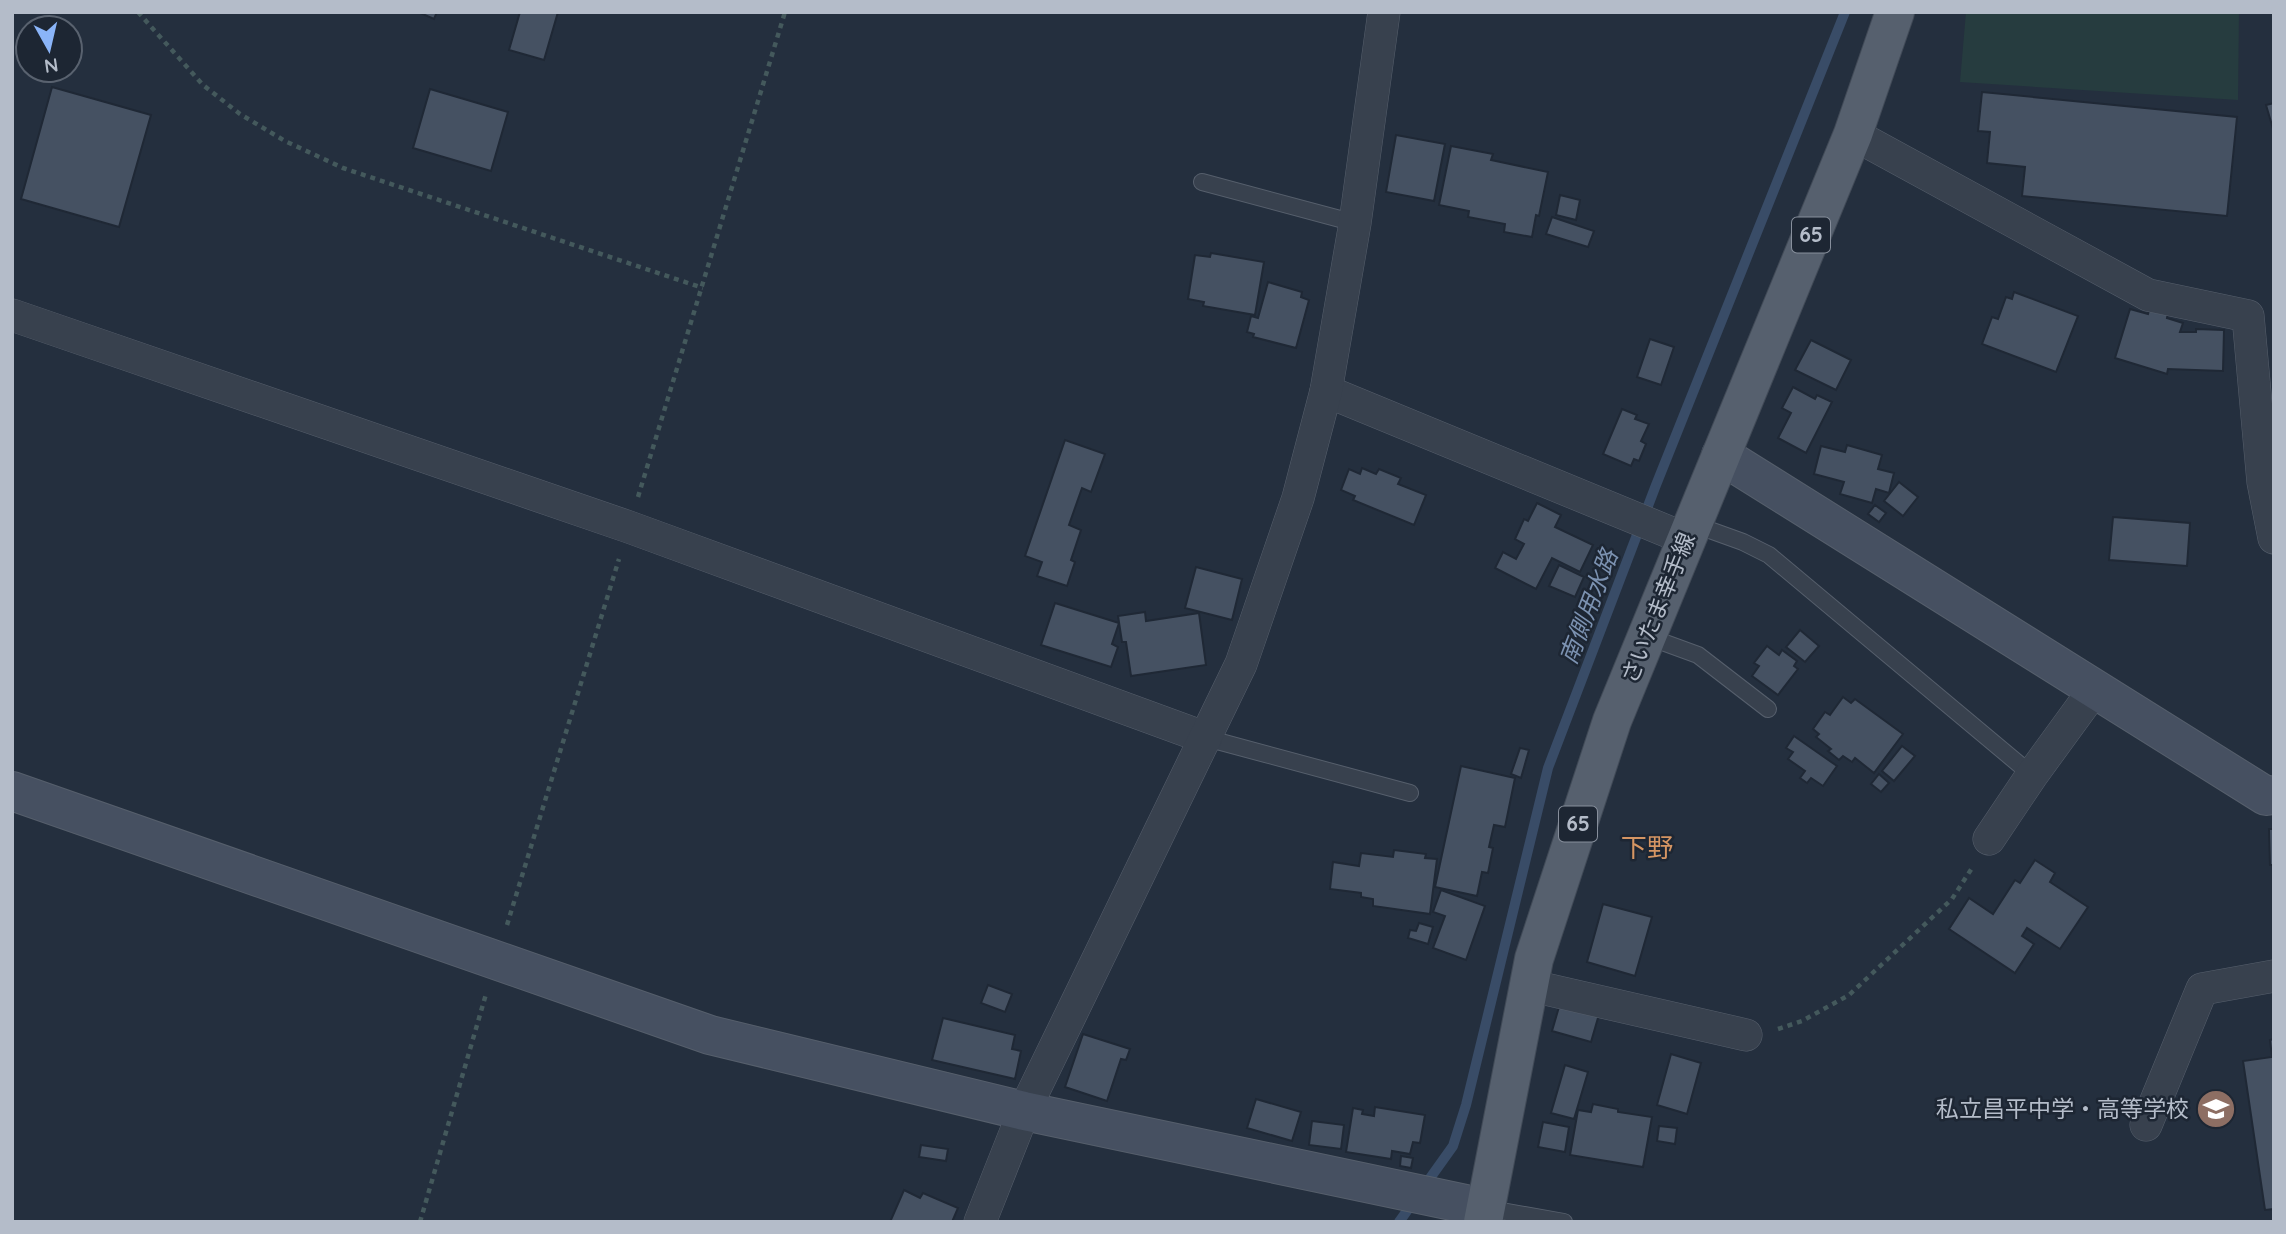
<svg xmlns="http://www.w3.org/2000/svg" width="2286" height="1234" viewBox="0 0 2286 1234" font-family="Quicksand,'Noto Sans JP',sans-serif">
	<rect width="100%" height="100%" fill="#242f3e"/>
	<path fill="#263c3f" d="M1966,12h273l-1,88 -278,-18z"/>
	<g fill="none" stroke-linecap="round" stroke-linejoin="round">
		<g stroke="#394c67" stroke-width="10">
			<path d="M1423,1188l30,-42 13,-41 82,-337 108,-283 189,-473"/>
			<path d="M1399,1222l15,-21"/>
		</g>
	</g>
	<g fill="#455162" stroke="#1f2835" stroke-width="2">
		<path d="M418,12h19l-3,7z"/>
		<path d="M520,12h38l-14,48 -35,-10z"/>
		<path d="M52,87l99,28 -32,112 -98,-28z"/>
		<path d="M430,89l78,23 -17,59 -78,-23z"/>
		<path d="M1982,92l255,25 -10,99 -205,-20 3,-29 -38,-4 3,-31 -12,-1z"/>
		<path d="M2274,103v29l-8,-27z"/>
		<path d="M1396,135l49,9 -11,57 -48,-9z"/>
		<path d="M1451,146l42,8 -2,6 57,12 -9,44 -3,-1 -4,22 -28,-5 1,-8 -37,-7 1,-6 -30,-6z"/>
		<path d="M1560,195l20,5 -4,20 -20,-5z"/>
		<path d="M1552,217l42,14 -6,16 -42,-13z"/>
		<path d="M1211,253l53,9 -9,53 -52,-9 1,-4 -16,-3 7,-44 15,2z"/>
		<path d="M1268,282l34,10 -1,5 8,3 -13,48 -43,-11 1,-3 -7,-2 4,-16 7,2z"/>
		<path d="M2014,292l64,24 -22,56 -74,-28 10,-27 6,2 8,-22 6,2z"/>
		<path d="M2150,307l18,6 -1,5 16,5 -3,9h16v-3l28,1 -1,41 -55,-2 -1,5 -52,-16 15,-49 18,5z"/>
		<path d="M1650,339l24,8 -13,38 -24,-8z"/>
		<path d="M1811,340l40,20 -15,30 -41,-20z"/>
		<path d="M1793,387l22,12 2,-4 15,7 -26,51 -28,-15 13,-25 -9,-5z"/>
		<path d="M1622,409l15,6 -2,4 14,5 -8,17 5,3 -7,17 -5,-2 -3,7 -28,-12z"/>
		<path d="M1065,440l40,14 -14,38 -9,-4 -13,37 12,5 -10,30 4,2 -8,24 -30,-10 5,-14 -17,-6z"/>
		<path d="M1847,445l35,10 -4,14 16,4 -5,20 -13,-4 -4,14 -32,-9 4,-12 -30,-8 7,-28 24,6z"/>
		<path d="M1362,468l14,6 3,-5 22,9 -3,6 28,11 -12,30 -61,-25 2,-4 -14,-6 8,-21 11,5z"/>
		<path d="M1899,482l19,15 -15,19 -19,-15z"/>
		<path d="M1537,503l24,12 -6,12 38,18 -13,27 -28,-14 -16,31 -41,-21 8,-16 13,7 8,-15 -9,-5 9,-20 4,2z"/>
		<path d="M1875,505l11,8 -7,9 -11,-8z"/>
		<path d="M2113,517l77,6 -3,43 -78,-6z"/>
		<path d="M1559,565l25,12 -9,20 -26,-11z"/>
		<path d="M1196,567l46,12 -10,41 -47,-12z"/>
		<path d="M1055,603l64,20 -7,21 6,3 -7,20 -70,-22z"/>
		<path d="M1145,612l1,9 53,-8 7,52 -75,11 -5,-34h-4l-4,-26z"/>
		<path d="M1800,630l19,16 -14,16 -19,-15z"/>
		<path d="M1767,646l12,9 3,-5 15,11 -3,5 4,3 -20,26 -26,-19 7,-10 -5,-3z"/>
		<path d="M1843,697l8,6 4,-4 48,35 -29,39 -19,-15 -3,4 -9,-6 -4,4 -11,-9 3,-2 -15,-12 3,-3 -6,-5 12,-17 5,3z"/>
		<path d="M1794,736l43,30 -14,20 -12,-8 -4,5 -7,-5 5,-7 -17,-12 5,-7 -7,-4z"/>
		<path d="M1902,746l13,10 -21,25 -12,-10z"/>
		<path d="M1520,748l9,2 -8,28 -10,-4z"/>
		<path d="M1461,766l54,12 -10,49 -11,-2 -5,22 4,1 -5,25 -6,-1 -5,24 -42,-9z"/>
		<path d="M1879,774l10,9 -8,9 -10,-8z"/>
		<path d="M2269,829h5v36h-4z"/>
		<path d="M1394,850l32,4 -1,4 12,1 -7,55 -57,-8v-7l-12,-2v-4l-31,-4 3,-27 26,4 2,-13 32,4z"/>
		<path d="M2035,860l20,13 -5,9 38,25 -28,42 -33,-21 -5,8 12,8 -19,29 -66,-44 20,-31 24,16 22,-34 5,3z"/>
		<path d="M1441,890l44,16 -19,54 -33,-12 12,-32 -12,-4z"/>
		<path d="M1603,904l49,13 -17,59 -48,-14z"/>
		<path d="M1419,923l14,4 -5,17 -20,-6 2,-8 6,1z"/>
		<path d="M988,985l24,9 -7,18 -24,-9z"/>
		<path d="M1561,1000l39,11 -9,31 -39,-11z"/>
		<path d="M943,1018l72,17 -3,14 9,2 -6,28 -83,-19z"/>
		<path d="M1083,1034l47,15 -4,11 -5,-1 -14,42 -42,-14z"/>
		<path d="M2274,1039v170l-9,1 -22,-149 29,-4 -2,-17z"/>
		<path d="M1671,1054l30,9 -14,51 -30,-9z"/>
		<path d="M1565,1065l23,7 -14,47 -23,-6z"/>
		<path d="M1256,1099l45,13 -9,29 -45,-13z"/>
		<path d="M1593,1104l25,5v3l34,5 -9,50 -73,-12 8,-45 13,2z"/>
		<path d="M1375,1107l50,8 -5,28 -7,-1 -3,12 -18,-3 -1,8 -45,-7 7,-44 10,2 -1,4 12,2z"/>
		<path d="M1312,1121l32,4 -3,24 -32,-4z"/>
		<path d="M1543,1122l26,5 -4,25 -27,-5z"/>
		<path d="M1659,1126l18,2 -2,16 -18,-3z"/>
		<path d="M921,1145l27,4 -2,12 -27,-4z"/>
		<path d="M1401,1156l12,2 -2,10 -11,-2z"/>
		<path d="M904,1190l16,8 3,-5 35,15 -6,14h-62z"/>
	</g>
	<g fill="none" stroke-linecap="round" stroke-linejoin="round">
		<g stroke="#565f6c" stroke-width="18">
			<g id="lane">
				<path d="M1202,182l153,41"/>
				<path d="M1693,524l50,18 26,13 263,220"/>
				<path d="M1646,636l52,19 70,54"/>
				<path d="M1206,738l204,55"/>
				<path d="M1485,1208l79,14"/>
			</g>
		</g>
		<g stroke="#565f6c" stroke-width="33">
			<g id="street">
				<path d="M1853,134l295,161 100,21 15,166 11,56"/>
				<path d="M12,315l617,212 577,211"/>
				<path d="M1326,391l360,148"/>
				<path d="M1989,839l43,-64 62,-85"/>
				<path d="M1528,985l218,50"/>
				<path d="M2146,1125l56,-136 72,-13"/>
				<path d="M980,1222l44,-111 217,-447 57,-166 28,-107 29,-168 29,-211"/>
			</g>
		</g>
		<g stroke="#565f6c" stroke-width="40">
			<g id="secondary">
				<path d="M1721,455l545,341 8,-1"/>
				<path d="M12,791l698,244 314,76 461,97"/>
			</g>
		</g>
		<g stroke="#414a57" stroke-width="40">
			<path id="primary" d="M1483,1222l51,-263 78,-238 241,-587 42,-122"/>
		</g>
		<g stroke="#44595c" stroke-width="4.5" stroke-dasharray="5 5" stroke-linecap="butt">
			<path d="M138,12l65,73 37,29 45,27 58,27 360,120"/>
			<path d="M638,497l147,-485"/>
			<path d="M507,925l112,-366"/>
			<path d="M1778,1029l24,-8 47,-26 103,-96 20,-31"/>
			<path d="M420,1222l66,-228"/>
		</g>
		<use href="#lane" stroke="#38414e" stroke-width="16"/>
		<use href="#street" stroke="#38414e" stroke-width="32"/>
		<use href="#secondary" stroke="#465061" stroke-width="38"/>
		<use href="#primary" stroke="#56606e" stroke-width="38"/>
	</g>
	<defs>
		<g id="school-disc" transform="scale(2.0125)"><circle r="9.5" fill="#8d6e63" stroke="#1d2633"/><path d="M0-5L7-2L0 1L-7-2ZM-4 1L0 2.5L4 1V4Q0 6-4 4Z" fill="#fff"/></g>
	</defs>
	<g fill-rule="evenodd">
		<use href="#school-disc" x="2216" y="1109"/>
	</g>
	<g text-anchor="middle" stroke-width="5" stroke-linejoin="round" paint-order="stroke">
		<g fill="#1d2633" stroke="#878f9c" stroke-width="2">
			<rect x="1792" y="217.5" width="38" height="35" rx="5"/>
			<rect x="1559" y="806.5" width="38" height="35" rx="5"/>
		</g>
		<g font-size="21" font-weight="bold" fill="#b4bcc9">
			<text x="1811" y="242">65</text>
			<text x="1578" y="831">65</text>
		</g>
		<g font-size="23" fill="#b4bcc9" stroke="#1d2633">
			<text transform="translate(1658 608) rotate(-68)" y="8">さいたま幸手線</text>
		</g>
		<g font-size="23" fill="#b4bcc9" stroke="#1d2633" text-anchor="end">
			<text x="2189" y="1117">私立昌平中学・高等学校</text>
		</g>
		<g font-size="24" font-style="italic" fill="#7c92b1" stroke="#1d2633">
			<text transform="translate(1589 607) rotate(-69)" y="8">南側用水路</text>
		</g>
		<g font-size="26" fill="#d59563" stroke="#1d2633">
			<text x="1647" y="857">下野</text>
		</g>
	</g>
	<rect width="2286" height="1234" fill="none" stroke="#b4bcc9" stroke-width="28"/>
	<g transform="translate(49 49) rotate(172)"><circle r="33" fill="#1d2633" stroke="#59626f" stroke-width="2"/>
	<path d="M0-5L12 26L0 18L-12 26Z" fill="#8ab4f8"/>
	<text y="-10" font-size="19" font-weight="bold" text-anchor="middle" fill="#b4bcc9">N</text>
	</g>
</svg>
